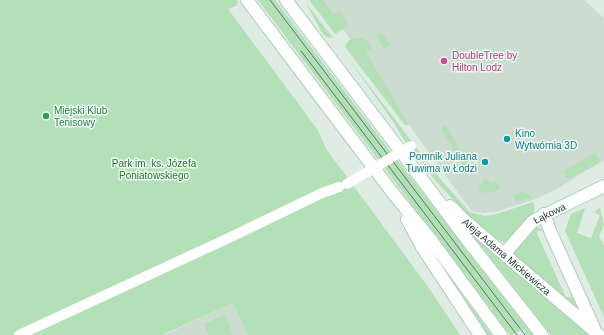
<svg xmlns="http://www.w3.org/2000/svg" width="604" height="335" viewBox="0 0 604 335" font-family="Helvetica,sans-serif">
	<rect width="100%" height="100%" fill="#deece3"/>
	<g fill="#ccdcd1">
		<path d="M323,0h261l20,18v142l-49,30 -17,8 -42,14 -12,1 -9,-1 -5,-3 -61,-84z"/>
		<path d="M233,303l15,32h-84z"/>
	</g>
	<g fill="#b4e0b7">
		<path d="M0,0h237l1,2 -2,4 -8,3 89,120 10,21 99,134 34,51h-212l-15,-32 -71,32h-162z"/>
		<path d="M258,0h17l106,139 152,196h-6l-5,-7 -5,5 -1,-1 -2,1 1,2h-5z"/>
		<path d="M311,0h12l10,14 7,-3 5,6 3,9 -13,8 -25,-33z"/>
		<path d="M306,3l27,35 -6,-1 -5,-4z"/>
		<path d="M381,32l9,13 -6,4 -8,-14z"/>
		<path d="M355,38c9,-1 13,3 17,10l-6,4 43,73h-4l-60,-78 3,-6z"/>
		<path d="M348,58l94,123 28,31 14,4 9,-1 40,-13 2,7 -2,5 -22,26 -6,2 -8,-2 -34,-30 -28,-30 -33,-43 -8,-14z"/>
		<path d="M446,125l25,45 -4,3 -26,-45z"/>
		<path d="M595,153l5,9 -32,17 -5,-8z"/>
		<path d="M486,178l4,6 6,-3 5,8 -12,4 -10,-1 1,-6z"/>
		<path d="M523,192l6,2 3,4 -16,4 -3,-7z"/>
		<path d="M585,208l-8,25 14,5 9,-23 -5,-2 1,-3 4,-2 4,17 -5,11 5,10v71l-39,-86 6,-17z"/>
		<path d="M537,227l4,2 2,2h-6v3l29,63 9,1 4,11 -67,-56 21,-24z"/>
		<path d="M474,237h1l115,98h-39z"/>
		<path d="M463,296l29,39h-5l-25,-38z"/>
		<path d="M225,315l8,20h-24l-5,-11z"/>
	</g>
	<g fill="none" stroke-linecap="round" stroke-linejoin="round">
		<g stroke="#b0cdbc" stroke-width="14">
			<g id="secondary">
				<path d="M247,0l145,192 39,48 70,95"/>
				<path d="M286,0l132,174 47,63 77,98"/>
				<path id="s1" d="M450,206l13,13 136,116"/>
				<path d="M544,214l7,19 43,95"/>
				<path d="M407,219l15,28 58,88"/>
				<path id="s2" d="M504,254l28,-32 5,-3 67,-33"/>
			</g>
		</g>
		<path stroke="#fff" stroke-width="10" d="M19,335l214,-99 89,-43 17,-6"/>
		<use href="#secondary" stroke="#fff" stroke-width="12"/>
		<g stroke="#577969" stroke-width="1">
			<path d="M270,0l255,335"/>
			<path d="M301,51l216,284"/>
		</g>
		<path stroke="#fff" stroke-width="10" d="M347,184l64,-38"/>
	</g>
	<circle fill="#d1479c" stroke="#eff8f1" stroke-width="1.5" cx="444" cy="61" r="4"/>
	<circle fill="#2e9e5b" stroke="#eff8f1" stroke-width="1.5" cx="46" cy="116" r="4"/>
	<g fill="#0f9aa8" stroke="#eff8f1" stroke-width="1.5">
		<circle cx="507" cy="139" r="4"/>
		<circle cx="485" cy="162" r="4"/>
	</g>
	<g text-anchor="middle" stroke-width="3" stroke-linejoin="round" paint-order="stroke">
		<g font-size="10" fill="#b23c85" stroke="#eff8f1" text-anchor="start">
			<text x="452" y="59">DoubleTree by<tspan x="452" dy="12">Hilton Lodz</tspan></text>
		</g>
		<g font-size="10" fill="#27864d" stroke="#eff8f1" text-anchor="start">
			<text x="54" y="114">Miejski Klub<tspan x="54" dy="12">Tenisowy</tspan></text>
		</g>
		<g font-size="10" fill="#0d838f" stroke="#eff8f1" text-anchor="start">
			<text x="515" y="137">Kino<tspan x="515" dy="12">Wytwórnia 3D</tspan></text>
			<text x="477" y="160" text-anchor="end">Pomnik Juliana<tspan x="477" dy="12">Tuwima w Łodzi</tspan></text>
		</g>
		<g font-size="10" fill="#237833" stroke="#eff8f1">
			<text x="154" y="167">Park im. ks. Józefa<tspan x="154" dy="12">Poniatowskiego</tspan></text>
		</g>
		<g font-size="10" fill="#1d3d2e" stroke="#eff8f1">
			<text dy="4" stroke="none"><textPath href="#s2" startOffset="62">Łąkowa</textPath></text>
			<text dy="4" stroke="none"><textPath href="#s1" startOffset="76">Aleja Adama Mickiewicza</textPath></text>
		</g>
	</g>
</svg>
